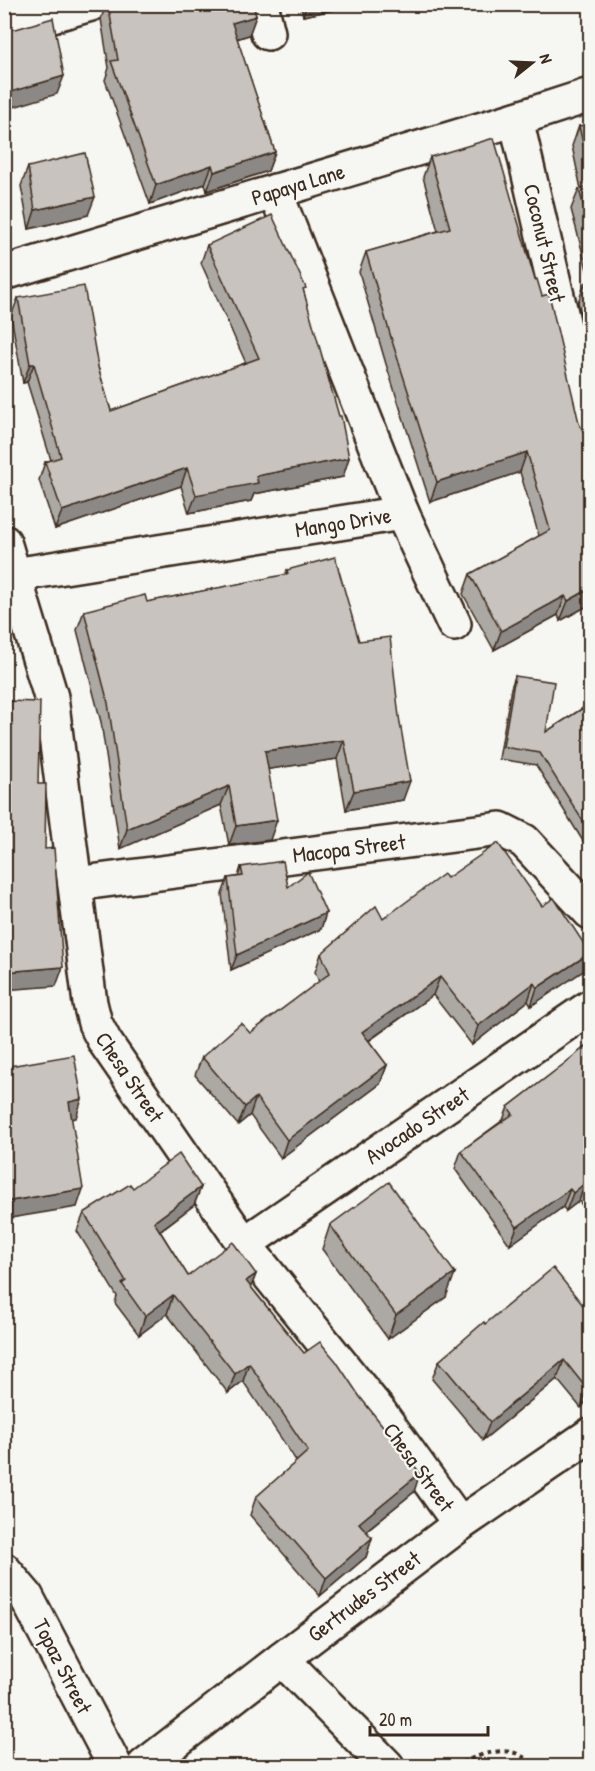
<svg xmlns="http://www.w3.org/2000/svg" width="595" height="1771" viewBox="0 0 595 1771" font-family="'Patrick Hand',sans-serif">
	<rect width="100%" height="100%" fill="#f6f6f2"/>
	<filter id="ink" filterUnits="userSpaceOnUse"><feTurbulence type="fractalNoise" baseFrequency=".0167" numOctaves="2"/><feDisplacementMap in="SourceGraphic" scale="12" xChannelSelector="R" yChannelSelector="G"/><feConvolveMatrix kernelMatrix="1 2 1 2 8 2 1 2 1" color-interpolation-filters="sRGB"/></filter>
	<g filter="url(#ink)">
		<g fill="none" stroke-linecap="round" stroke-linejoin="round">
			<g stroke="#3b2a1e" stroke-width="38">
				<g id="minor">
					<path d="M261,4l7,29"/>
					<path d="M4,29l87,-25"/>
					<path d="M516,119l74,319"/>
					<path d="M275,191l127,322 52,111"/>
					<path d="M4,273l512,-154 74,-24"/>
					<path d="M4,542l47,155 39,306 5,20 10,19 139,202 134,166 82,114"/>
					<path d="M14,575l388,-62"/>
					<path d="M75,884l425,-55 24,12 66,71"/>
					<path d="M244,1244l346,-237"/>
					<path d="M4,1570l22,26 89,170"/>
					<path d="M282,1659l105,107"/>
					<path d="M144,1766l138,-107 178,-135 130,-89"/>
				</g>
			</g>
			<path stroke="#3b2a1e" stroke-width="4" stroke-dasharray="4.5 4.5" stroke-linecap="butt" d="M453,1766c28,-11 57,-27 81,0"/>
			<use href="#minor" stroke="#f6f6f2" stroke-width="33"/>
		</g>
		<g fill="#aca8a3" stroke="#3b2a1e" stroke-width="1.5">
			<path d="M106,4h147l3,12 -7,19 -12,4 38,113 -7,19 -61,20 -2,-7 -55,20 -45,-124 4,-12 -8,-49z"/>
			<path d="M300,4h59l-1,1 -55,11z"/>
			<path d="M591,124v233l-13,-55 7,-19 5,-2 -19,-72 8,-20h2l-9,-43 7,-20z"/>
			<path d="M430,157l161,447 -31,17 -2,-6 -64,35 -31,-56 7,-20 69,-38 -19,-64 -90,30 -44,-138 -27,-92 7,-20 72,-21 -15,-54z"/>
			<path d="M28,167l60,48 -59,14 -8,-43z"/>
			<path d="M207,245l97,47 39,185 -89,17 -3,7 -62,12 -8,-27 -126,43 -16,-49 6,-18 6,-2 -24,-78 -4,1 -12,-67 7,-18 80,69 13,44 135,-48 -45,-100z"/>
			<path d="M287,570l116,230 -57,10 -9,-51 -69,10 2,71 -41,5 -8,-40 -101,44 -19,-127 -24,-92 7,-19 63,-9 138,-27z"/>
			<path d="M515,676l31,56 45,-29v151l-55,-89 -37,-6 12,-71z"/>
			<path d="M241,867l47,20 38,26 -5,16 -90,41 -9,-76 6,-16 10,-1z"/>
			<path d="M447,878l95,28 48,47 -7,18 -52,35 -3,-5 -56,44 -39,-50 -64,46 18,24 -7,19 -99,74 -31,-43 -12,10 -43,-50 7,-18 48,-24 69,-51 -4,-10 6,-18 62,-35z"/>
			<path d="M591,1042v176l-12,-17 -13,10 -3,-4 -53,38 -55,-76 6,-18 42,-31 5,-13 56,-43z"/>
			<path d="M201,1187l-7,18 -34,26 28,45 68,-2 -5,13 163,205 -48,39 6,7 -6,19 -46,39 -70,-81 6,-18 41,-35 -54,-81 -15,12 -61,-79 -28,21 -24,-32 2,-7 -40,-65 7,-18 49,-25z"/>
			<path d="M330,1225l116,72 -58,42 -66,-90z"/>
			<path d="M591,1315v80l-10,13 -24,-29 -74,61 -51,-61 7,-18 46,-37z"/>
		</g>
		<g fill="#8c8885" stroke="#3b2a1e" stroke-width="1.5">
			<path d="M4,4h17l-17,5z"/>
			<path d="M307,4h52l-1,1 -55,11z"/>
			<path d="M256,16l-7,19 -24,7 7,-19z"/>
			<path d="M64,76l-7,18 -53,16v-16z"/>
			<path d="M275,152l-7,19 -61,20 7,-19z"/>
			<path d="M212,165l-7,19 -55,20 6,-19z"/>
			<path d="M95,197l-7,18 -59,14 6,-19z"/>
			<path d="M30,364h4l-7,18 -4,1z"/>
			<path d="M527,452l-7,20 -90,30 7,-20z"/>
			<path d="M349,458l-6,19 -89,17 -3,7 -62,12 7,-18 60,-19z"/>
			<path d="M187,468l-6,18 -126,43 7,-18z"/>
			<path d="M591,498v16l-5,-13z"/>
			<path d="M591,588v16l-31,17 8,-20z"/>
			<path d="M565,596l-7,19 -64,35 7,-19z"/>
			<path d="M344,740l-7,19 -80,12 8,-20z"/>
			<path d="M410,781l-7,19 -57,10 8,-19z"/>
			<path d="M229,786l-8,19 -101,44 7,-20z"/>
			<path d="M277,820l-7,20 -41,5 7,-19z"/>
			<path d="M326,913l-5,16 -90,41 6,-15z"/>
			<path d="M590,953l-7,18 -52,35 6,-18z"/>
			<path d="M63,967l-7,19 -52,4v-18z"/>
			<path d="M440,977l-7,18 -78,55 7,-18z"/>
			<path d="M534,983l-6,18 -56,44 6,-19z"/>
			<path d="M387,1065l-7,19 -99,74 6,-18z"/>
			<path d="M256,1097l-6,18 -12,10 7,-18z"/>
			<path d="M82,1099l-6,19 -14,2 7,-18z"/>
			<path d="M585,1183l-6,18 -13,10 7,-18z"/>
			<path d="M201,1187l-7,18 -47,35 7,-18z"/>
			<path d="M83,1189l-6,18 -73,12v-17z"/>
			<path d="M570,1189l-7,18 -53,38 7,-18z"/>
			<path d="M455,1273l-9,24 -58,42 8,-24z"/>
			<path d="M256,1274l-7,18 -3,-11z"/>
			<path d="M173,1295l-6,19 -28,21 6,-19z"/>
			<path d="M564,1360l-7,19 -74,61 7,-18z"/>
			<path d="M249,1363l-6,18 -15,12 7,-19z"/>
			<path d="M591,1385v10l-10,13 6,-19z"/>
			<path d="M420,1473l-6,19 -61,49 6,-18z"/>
			<path d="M372,1538l-6,19 -46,39 6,-18z"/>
		</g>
		<g fill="#c8c3be" stroke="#3b2a1e" stroke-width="1.5">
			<path d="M108,4h145l3,12 -24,7 43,129 -61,20 -2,-7 -56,20 -45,-124 7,-1z"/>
			<path d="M53,18l11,58 -60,18v-66l3,1h9z"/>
			<path d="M591,124v53l-12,-51z"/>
			<path d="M494,138l41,142 2,-1 5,17 7,-2 30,129 4,8 8,4v63l-5,3 5,7v80l-23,13 -3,-5 -64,35 -31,-57 80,-44 -23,-78 -90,30 -44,-138 -27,-92 84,-24 -20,-71z"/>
			<path d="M85,153l10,44 -60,13 -7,-43z"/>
			<path d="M591,186v49l-12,-46z"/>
			<path d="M272,215l34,73 -3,1 36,127h2l8,42 -93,18 2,7 -62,12 -9,-27 -125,43 -17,-49 16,-5 -27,-93h-4l-12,-66 66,-12 14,81 13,44 148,-53 -52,-113z"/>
			<path d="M591,281v25l-6,-23z"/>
			<path d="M335,557l24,84 31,-4 9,80 11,64 -56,10 -10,-51 -79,11 12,69 -41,6 -7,-40 -102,43 -19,-126 -24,-92 61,-16 2,7 141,-28 -1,-4z"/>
			<path d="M515,676l39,6 -8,50 45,-29v131l-51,-81 -37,-6z"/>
			<path d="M4,701l36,1 -2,82h8l-1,65 9,-1 9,119 -59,5z"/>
			<path d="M498,843l44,63 12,-8 36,55 -53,35 -3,-5 -56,43 -38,-49 -78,55 25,33 -100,75 -31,-43 -11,10 -43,-50 39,-34 9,10 80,-60 -9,-19 55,-48 7,13 61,-45 3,4z"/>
			<path d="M283,861l5,26 20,-15 18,41 -89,42 -9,-77 15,-2 -2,-9z"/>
			<path d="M591,1042v148l-6,-7 -12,10 -3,-4 -53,38 -56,-76 52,-37 -5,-7 56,-43z"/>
			<path d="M74,1055l8,44 -13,3 14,87 -79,13v-135z"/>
			<path d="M179,1154l22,33 -47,35 34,54 45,-34 23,32 -10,7 58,72 16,-11 16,19 24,36 60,76 -61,50 13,15 -46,40 -70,-81 52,-46 -59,-88 -14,11 -62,-79 -28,21 -23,-32 4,-3 -42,-68 46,-29 3,4z"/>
			<path d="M389,1182l66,91 -59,42 -66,-90z"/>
			<path d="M553,1268l38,47v70l-4,4 -23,-29 -74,62 -51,-61 45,-39 1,2z"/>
		</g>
	</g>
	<g text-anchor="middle" stroke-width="4.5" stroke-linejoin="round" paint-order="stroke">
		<g font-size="22" fill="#3b2a1e" stroke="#f6f6f2">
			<text transform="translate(298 184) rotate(-17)" y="8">Papaya Lane</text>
			<text transform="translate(545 243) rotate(77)" y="8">Coconut Street</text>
			<text transform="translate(343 522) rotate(-9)" y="8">Mango Drive</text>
			<text transform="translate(349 848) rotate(-7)" y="8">Macopa Street</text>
			<text transform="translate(130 1077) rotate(56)" y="8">Chesa Street</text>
			<text transform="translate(417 1125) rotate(-34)" y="8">Avocado Street</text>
			<text transform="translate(419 1467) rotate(54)" y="8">Chesa Street</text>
			<text transform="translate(364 1596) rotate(-37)" y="8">Gertrudes Street</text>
			<text transform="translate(63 1666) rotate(63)" y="8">Topaz Street</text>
		</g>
	</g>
	<rect width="595" height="1771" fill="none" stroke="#f6f6f2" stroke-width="24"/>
	<rect x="12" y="12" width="571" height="1747" fill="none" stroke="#3b2a1e" stroke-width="2" filter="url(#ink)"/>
	<g transform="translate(532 63) rotate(72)" stroke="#f6f6f2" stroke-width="4.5" paint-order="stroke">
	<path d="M0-4.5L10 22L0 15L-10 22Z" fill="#3b2a1e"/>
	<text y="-9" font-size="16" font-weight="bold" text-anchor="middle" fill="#3b2a1e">N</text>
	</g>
	<path d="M370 1726v9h118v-9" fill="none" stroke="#3b2a1e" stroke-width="3"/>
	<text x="379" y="1726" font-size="18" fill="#3b2a1e" stroke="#f6f6f2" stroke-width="4.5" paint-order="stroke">20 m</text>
</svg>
